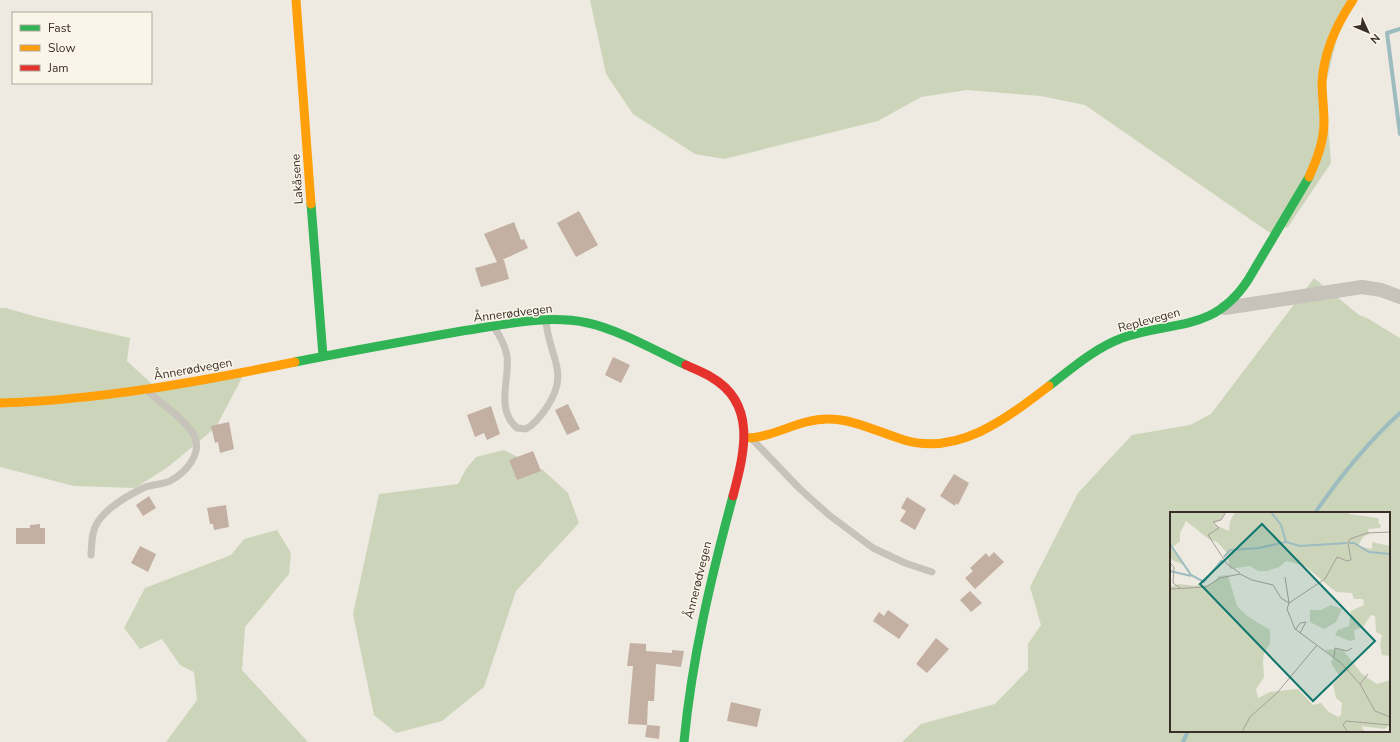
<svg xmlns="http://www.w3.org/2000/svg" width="1400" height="742" viewBox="0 0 1400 742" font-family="'Nunito Sans',sans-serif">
	<rect width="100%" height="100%" fill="#eeeae1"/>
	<g fill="#ccd5ba" fill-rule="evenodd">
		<path d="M590,0h768l-16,17 -17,71 6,75 -43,64 -18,6 -185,-128 -44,-9 -74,-6 -46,7 -43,24 -154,38 -29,-5 -62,-40 -27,-40z"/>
		<path d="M1314,278l45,37 8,3 33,20v404h-498l19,-18 74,-20 33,-34v-26l13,-19 -11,-38 48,-94 54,-58 58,-10 21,-11zM1171,513h218v218h-218z"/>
		<path d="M0,308h6l31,9 93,21 -3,23 25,23 92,-10 -28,53 -48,40 -33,21 -61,-2 -74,-19z"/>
		<path d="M504,450l39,20 25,23 11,30 -63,68 -32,96 -42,34 -46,12 -22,-18 -21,-101 26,-120 79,-10 8,-15 10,-12z"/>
		<path d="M277,530l14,23 -2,21 -44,53 -3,43 66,72h-142l31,-42 -3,-28 -14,-7 -18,-26 -22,10 -16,-21 21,-40 86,-33 13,-16z"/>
	</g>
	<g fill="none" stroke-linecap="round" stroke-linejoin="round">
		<g stroke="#9cbcc0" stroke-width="4">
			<path d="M1400,29l-13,4 13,101"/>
			<path d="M1315,513c24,-35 53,-71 85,-100"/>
			<path d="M1183,742l5,-11"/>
		</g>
	</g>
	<g fill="#c3b0a2">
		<path d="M579,211l19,34 -22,12 -19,-34z"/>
		<path d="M514,222l7,18 3,-1 4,9 -26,12h2l5,19 -28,8 -6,-19 22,-6 -13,-28z"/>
		<path d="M613,357l17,8 -9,18 -16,-8z"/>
		<path d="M568,404l12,25 -13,6 -12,-25z"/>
		<path d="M491,406l9,28 -13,6 -3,-7 -9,4 -8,-22z"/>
		<path d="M229,422l5,27 -14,4 -2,-11 -3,1 -4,-17z"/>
		<path d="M533,451l8,20 -24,9 -8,-20z"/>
		<path d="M954,474l15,9 -11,22 -2,-2 -1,3 -15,-10z"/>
		<path d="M149,496l7,12 -13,8 -7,-11z"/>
		<path d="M907,497l19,12 -11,21 -15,-9 6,-10 -5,-3z"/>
		<path d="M226,505l3,22 -15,3 -1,-6h-3l-3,-16z"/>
		<path d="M40,524v4h5v16h-29v-16h14v-3z"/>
		<path d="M140,546l16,8 -8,18 -17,-9z"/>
		<path d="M994,552l10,10 -29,27 -10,-11 8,-7 -3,-3 16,-15 3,4z"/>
		<path d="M970,591l12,12 -11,9 -11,-12z"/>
		<path d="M888,610l21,15 -10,14 -26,-18 6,-9 5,4z"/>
		<path d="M936,638l13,11 -22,24 -11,-9z"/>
		<path d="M630,643l16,1v7l26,2v-3l12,1 -3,16 -25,-3 -2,37h-6l-1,24 13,1 -1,13 -14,-2 2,-12 -19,-1 5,-58h-6z"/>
		<path d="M731,702l30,7 -4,18 -30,-6z"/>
	</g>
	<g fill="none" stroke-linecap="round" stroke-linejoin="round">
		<g stroke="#c7c2ba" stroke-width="7">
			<path d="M494,327c6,9 11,18 13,29 3,24 -12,53 10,72l9,1c9,-5 15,-13 21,-22 24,-36 1,-51 -1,-87"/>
			<path d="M753,440l47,49 29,26 44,33 32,15 27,9"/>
			<path d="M91,555c1,-11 0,-22 6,-32 10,-16 30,-27 46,-35 9,-4 18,-3 27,-7 17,-9 35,-30 22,-49 -11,-16 -29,-27 -43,-40"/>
		</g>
		<path stroke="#c7c2ba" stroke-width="14" d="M1225,308l137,-21 19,3 19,7"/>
		<g stroke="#30b455" stroke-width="9">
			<path d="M311,204l12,152"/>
			<path d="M295,362c55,-11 111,-21 167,-31 42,-6 84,-17 126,-8 29,6 70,29 98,42"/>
			<path d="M1049,386c22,-17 46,-38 73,-48 52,-18 91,-5 126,-58l61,-103"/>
			<path d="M684,742c8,-84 27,-165 49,-246"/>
		</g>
		<g stroke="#ff9f0a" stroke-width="9">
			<path d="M296,0l15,204"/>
			<path d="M1309,177c8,-18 15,-36 15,-55 0,-14 -2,-27 -2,-40 2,-31 14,-57 31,-82"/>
			<path d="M0,403c100,-3 197,-21 295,-41"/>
			<path d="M745,438c29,0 53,-19 83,-19 26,0 50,13 76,21 55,16 103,-22 145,-54"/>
		</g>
		<path stroke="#e5322d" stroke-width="9" d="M686,365c8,4 17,7 25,12 47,27 33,77 22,119"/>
	</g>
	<g text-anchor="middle" stroke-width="3" stroke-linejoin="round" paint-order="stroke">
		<g font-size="12" fill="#392f28" stroke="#fbf5e9">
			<text transform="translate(297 179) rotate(-94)" y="4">Lakåsene</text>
			<text transform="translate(513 313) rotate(-7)" y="4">Ånnerødvegen</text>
			<text transform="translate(1149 320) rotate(-15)" y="4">Replevegen</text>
			<text transform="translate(193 369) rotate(-10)" y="4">Ånnerødvegen</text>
			<text transform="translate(698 580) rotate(-76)" y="4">Ånnerødvegen</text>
		</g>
	</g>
	<g transform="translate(1170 512)">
		<rect width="220" height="220" fill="#eeeae1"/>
		<path d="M0,0h55l-3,7 -9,5 16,7 1,-10 5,-9h114v2l29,4 1,6 2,1 -1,3 -12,1 1,5 -6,3 -5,9 14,3v-7l18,4v110l-8,-1 -2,-9 2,-11 -6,-3 -1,-16 -4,-1 -8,12 -9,3 1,10 -5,1 -15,-6 3,-5 11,-4 2,-15 13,-6 -1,-6h-9l-2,-6 -16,-1 -31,-26 -19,-5 -7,6 -12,4h-9l-8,-5 -20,3 -3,-16 -10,-11 -7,-2 -24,-19 -6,12v8l-7,6 11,18 -10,-4 -4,-3zM58,63l9,31 10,10 23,14v14l-6,9 -1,8 1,16 -8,12 2,9 12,-6 28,-3 15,16 8,-2 8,9 9,5 3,-2 1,-12 -6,-5 -3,-14 7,-7 -9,-14 2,-6 -8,-7 13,-1 5,1 19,24 15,10 13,-4 -1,45 -4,4 -24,-3 4,6h-195v-145l9,-3 17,2 5,-4v5l12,-4 6,-7zM161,93l11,4 -6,13 -12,7 -14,-7v-12h11z" fill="#ccd5ba"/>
		<path fill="none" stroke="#9cbcc0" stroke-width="2" d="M101,0l10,13 5,17 14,4 47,-3M179,31h5l15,9 21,2M0,32l21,31 13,7 18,-22M54,45l6,-7 29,-2 27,-6M0,59l21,5"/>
		<path fill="none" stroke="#a69f97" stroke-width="1" d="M56,0l-5,8 -8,2 6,6 -11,7 19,29 13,9M220,20l-23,1 -17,6 -2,4 3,17 -4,1 -10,-4 -12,22 -36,24 -2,6 8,20 46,34 19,21 15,27 15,6M0,51l4,4 -1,16 7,5M115,65l4,26M0,77l36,-2 14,-9 20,-4 12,6 21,5 8,13 8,5M126,117l4,-6 6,-1 -6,11M164,145l1,-9 12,3 5,-3M190,172l8,-10M72,220l8,-15 27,-24 40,-48M178,220l-5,-7 3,-4 44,4"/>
		<path fill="#0f766e" fill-opacity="0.15" stroke="#0f766e" stroke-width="2" d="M92,12l113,117 -62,60 -113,-117z"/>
		<rect width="220" height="220" fill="none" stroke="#392f28" stroke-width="2"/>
	</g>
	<rect x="12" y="12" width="140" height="72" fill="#fbf5e9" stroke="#ada69c"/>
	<rect x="20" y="25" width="20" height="6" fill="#30b455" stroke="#ada69c"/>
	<text x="48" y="32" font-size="12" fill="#392f28">Fast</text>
	<rect x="20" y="45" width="20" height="6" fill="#ff9f0a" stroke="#ada69c"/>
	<text x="48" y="52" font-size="12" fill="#392f28">Slow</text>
	<rect x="20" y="65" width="20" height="6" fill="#e5322d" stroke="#ada69c"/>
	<text x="48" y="72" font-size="12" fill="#392f28">Jam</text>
	<g transform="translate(1368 32) rotate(134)" stroke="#fbf5e9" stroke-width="3" paint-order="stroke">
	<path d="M0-3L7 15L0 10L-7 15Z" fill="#392f28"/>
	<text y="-6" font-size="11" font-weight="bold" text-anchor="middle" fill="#392f28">N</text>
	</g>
</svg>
